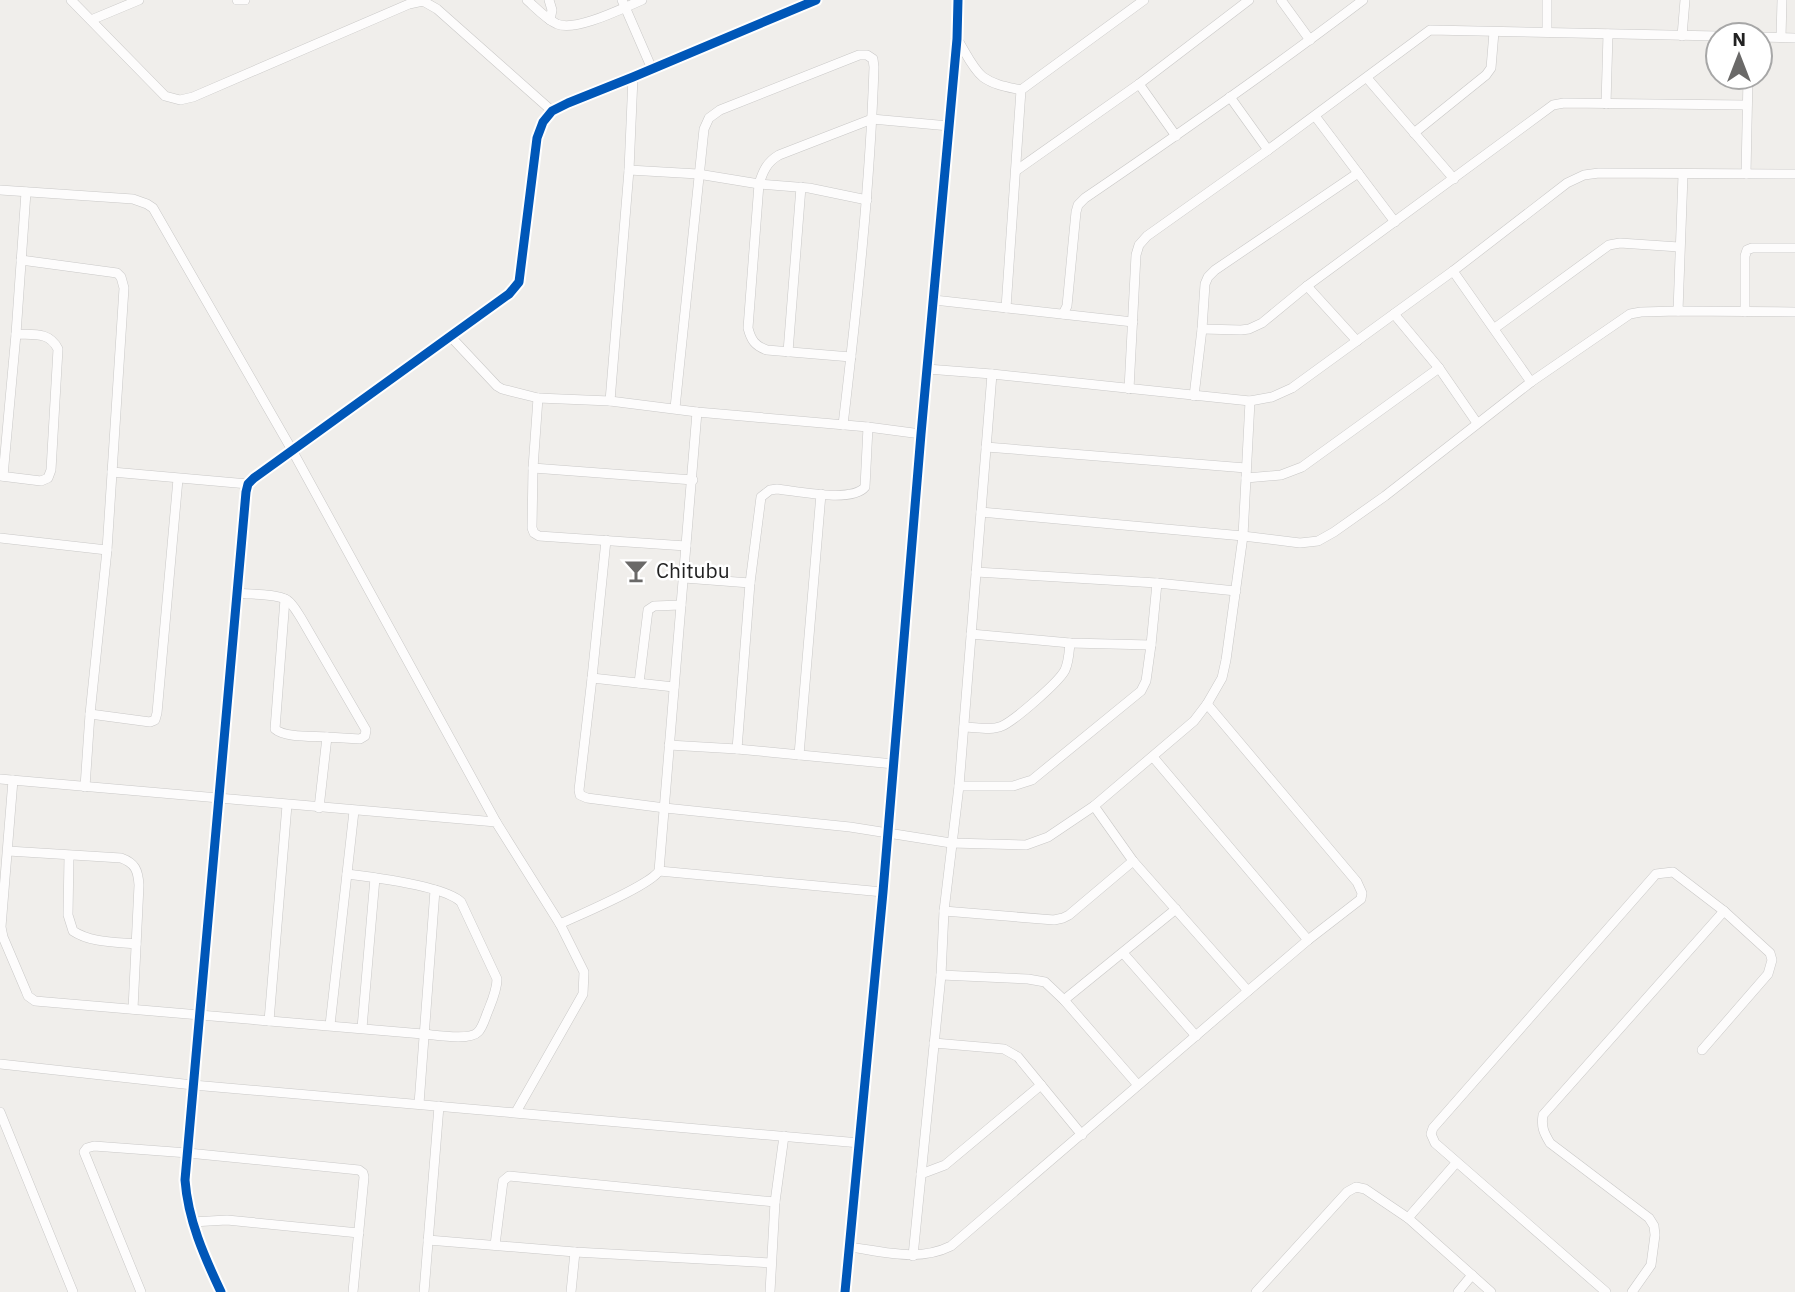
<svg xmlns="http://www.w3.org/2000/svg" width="1795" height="1292" viewBox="0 0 1795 1292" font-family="'IBM Plex Sans',sans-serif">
	<rect width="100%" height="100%" fill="#f0eeeb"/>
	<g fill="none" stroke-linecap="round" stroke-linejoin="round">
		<g stroke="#c9c8c7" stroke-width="10">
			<g id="minor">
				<path d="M71,0l94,96 15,4 13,-3 216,-93 14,-3 14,8 115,102"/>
				<path d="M237,0h8"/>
				<path d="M527,0c9,8 19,19 30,24 19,8 66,-16 85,-24"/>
				<path d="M549,0l3,10 -2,10"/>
				<path d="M622,0l30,69"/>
				<path d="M1281,0l29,40"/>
				<path d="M1547,0v32"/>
				<path d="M91,20l48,-20"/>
				<path d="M1682,36l3,-36"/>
				<path d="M1760,37l35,1"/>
				<path d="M1781,37l1,-37"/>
				<path d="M957,39c8,12 15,29 26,38 11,8 25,10 38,13"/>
				<path d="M1367,78l87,101"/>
				<path d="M1139,84l37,52"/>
				<path d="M1230,97l38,53"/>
				<path d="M1606,104l2,-70"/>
				<path d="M1315,116l80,106"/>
				<path d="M1414,133l72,-58 5,-7 3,-36"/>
				<path d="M629,170l69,4 61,10 50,4 58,12"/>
				<path d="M1017,170l122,-86 110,-84"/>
				<path d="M1746,174l2,-97"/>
				<path d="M0,190l133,9 14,5 6,4 139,242 204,372"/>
				<path d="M21,260l96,13 4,4 3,11 -17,262 -17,164 -5,73"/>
				<path d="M1453,271l78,111"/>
				<path d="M1307,286l50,55"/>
				<path d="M934,300l199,22"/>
				<path d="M1006,308l15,-218 123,-90"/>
				<path d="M1678,311l5,-136"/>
				<path d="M1745,312v-56l2,-6 5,-2h43"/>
				<path d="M1063,314l4,-8 9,-94 2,-7 7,-7c94,-64 187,-129 278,-198"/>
				<path d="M1394,314l45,54 38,55"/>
				<path d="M1495,328l114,-83 11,-2 59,4"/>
				<path d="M1202,329l39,1 8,-1 13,-6 45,-37 246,-181 11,-2 183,2"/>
				<path d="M451,337l46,49 5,3 36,9 72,3 87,11 171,15 53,7"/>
				<path d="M788,352l13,-165"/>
				<path d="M851,357l-84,-7c-12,-4 -16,-10 -19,-22l11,-144c4,-13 8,-22 20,-29l93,-36 77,7"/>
				<path d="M927,369l65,5 258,27 22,-4 20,-9 161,-117 114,-88 17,-8 15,-2 196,1"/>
				<path d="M1129,389l7,-134 3,-10 8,-9 121,-86 162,-120 288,6"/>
				<path d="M1194,396l8,-67 3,-45 3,-7 7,-7 143,-97"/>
				<path d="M538,398l-5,70 -1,60 2,5 5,3 147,10"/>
				<path d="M610,401l19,-231 4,-93"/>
				<path d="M675,408l29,-279 5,-11 11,-8 139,-55h8l6,4 1,8c-4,120 -17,239 -31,358"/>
				<path d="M986,447l260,21"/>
				<path d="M533,468l160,12"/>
				<path d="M112,472l136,12"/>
				<path d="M0,476l41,5 7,-3 3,-8 7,-121c-9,-18 -25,-14 -42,-15"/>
				<path d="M3,476l13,-142 10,-142"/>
				<path d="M1246,478l35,-3 21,-8 137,-99"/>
				<path d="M981,512l262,24 57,7 18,-2 16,-9 51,-36 146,-114 99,-68 11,-2 37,-1 117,1"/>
				<path d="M0,538l107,12"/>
				<path d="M606,540l-14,138 -13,112 1,5 7,3 78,10 185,19 101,16 75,2 22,-8 46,-31 100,-85 13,-17 15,-26 4,-18 17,-124 7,-135"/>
				<path d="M976,572l181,11 79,8"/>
				<path d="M684,578l66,5"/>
				<path d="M236,593c14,2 39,0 51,7 6,4 10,12 14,18l65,112 -1,6 -5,3 -33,-2 -8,71"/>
				<path d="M285,599l-10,130c10,9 38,7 52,8"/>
				<path d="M971,634l99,9 81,2 6,-62"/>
				<path d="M592,678l82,9"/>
				<path d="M639,683l9,-73 6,-4 27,-1"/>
				<path d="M90,714l60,8 5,-2 2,-7 21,-234"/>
				<path d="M964,727c12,0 27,4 38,-1 13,-6 57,-44 63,-56 4,-9 4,-18 5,-27"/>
				<path d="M669,745l68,4 157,15"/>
				<path d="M737,749l13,-166 11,-86 9,-7 7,-1c20,2 75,14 88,-2l3,-60"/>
				<path d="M799,755l22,-261"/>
				<path d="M1153,757l155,183"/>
				<path d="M0,779l496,43 64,102 24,48 -1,22 -67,118"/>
				<path d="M13,780l-12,147 2,10 23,54 2,5 7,5 388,33c13,1 47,7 55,-2 5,-5 7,-14 10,-21 4,-10 9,-21 9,-32l-36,-77c-16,-16 -89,-25 -114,-28"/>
				<path d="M959,786h54l19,-6 109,-89 5,-10 5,-36"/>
				<path d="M1094,806l39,55 115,130"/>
				<path d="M8,851l113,7c14,5 17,12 18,27l-6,124"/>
				<path d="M69,856l-1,59 5,16c18,12 43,11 63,13"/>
				<path d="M659,871l224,21"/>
				<path d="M944,911l110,9 9,-2 6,-3 64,-54"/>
				<path d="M560,924c21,-10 89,-38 99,-53l38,-459"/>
				<path d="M1123,953l73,83"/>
				<path d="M941,975l87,4 17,3 19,18 73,84"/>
				<path d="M1064,1000l112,-91"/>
				<path d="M269,1021l18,-216"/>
				<path d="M330,1025l24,-214"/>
				<path d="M362,1028l13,-150"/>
				<path d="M934,1043l70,6 14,8 64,78"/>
				<path d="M0,1064l193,21 667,58"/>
				<path d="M419,1104l16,-214"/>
				<path d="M0,1112l73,180"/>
				<path d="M921,1174l24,-9 96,-80"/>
				<path d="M1408,1218l48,-55"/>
				<path d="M192,1222l35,-2 132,13"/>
				<path d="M428,1240l147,12 196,11"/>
				<path d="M495,1245l8,-64 6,-5 266,26"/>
				<path d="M850,1247c35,5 69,15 101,-1l297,-255 60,-51 53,-41 1,-6 -5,-11 -150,-178"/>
				<path d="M913,1256l28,-281 3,-64 15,-125 33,-412"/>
				<path d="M141,1292l-57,-140 3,-4 7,-2 94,7 171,17 4,3 1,4 -11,115"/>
				<path d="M221,1292c-17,-36 -33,-72 -36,-112l61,-688 2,-8 6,-6 255,-184 10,-12 18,-144 6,-16 9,-11 16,-8 65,-26 183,-77"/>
				<path d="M424,1292l15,-186"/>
				<path d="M571,1292l4,-40"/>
				<path d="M770,1292l5,-90 9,-66"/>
				<path d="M845,1292l38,-400 38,-458 36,-395 1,-39"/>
				<path d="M1256,1292l91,-100 9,-5 9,2 43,29 83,74"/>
				<path d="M1458,1292l14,-17"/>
				<path d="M1606,1292l-171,-149 -4,-9 2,-6 223,-254 17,-2 51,39 46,42 2,7 -4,14 -66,76"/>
				<path d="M1632,1292l19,-27 4,-30 -1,-9 -5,-8 -99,-75c-6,-10 -9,-16 -7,-28l181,-204"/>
			</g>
		</g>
		<use href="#minor" stroke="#fdfcfc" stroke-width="9"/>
		<g stroke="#fff" stroke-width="13">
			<g id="cycleway">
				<path d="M221,1292c-17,-36 -33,-72 -36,-112l61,-688 2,-8 6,-6 255,-184 10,-12 18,-144 6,-16 9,-11 16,-8 65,-26 183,-77"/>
				<path d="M845,1292l38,-400 38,-458 36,-395 1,-39"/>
			</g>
		</g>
		<use href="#cycleway" stroke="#0057b8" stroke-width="9"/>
	</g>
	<defs>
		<g id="bar-bare" transform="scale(1.89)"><path d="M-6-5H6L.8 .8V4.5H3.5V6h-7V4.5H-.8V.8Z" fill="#6a6968" stroke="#fff" stroke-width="2.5" paint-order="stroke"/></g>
	</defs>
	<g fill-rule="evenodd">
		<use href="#bar-bare" x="636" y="571"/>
	</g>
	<g text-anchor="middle" stroke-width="5" stroke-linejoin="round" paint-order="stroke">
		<g font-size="21" fill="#222" stroke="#fff" text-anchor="start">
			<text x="656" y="578">Chitubu</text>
		</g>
	</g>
	<g transform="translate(1739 56)"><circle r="33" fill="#ffffff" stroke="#a7a7a7" stroke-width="2"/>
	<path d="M0-5L12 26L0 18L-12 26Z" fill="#6a6968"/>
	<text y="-10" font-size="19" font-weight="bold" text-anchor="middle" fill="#222222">N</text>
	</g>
</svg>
